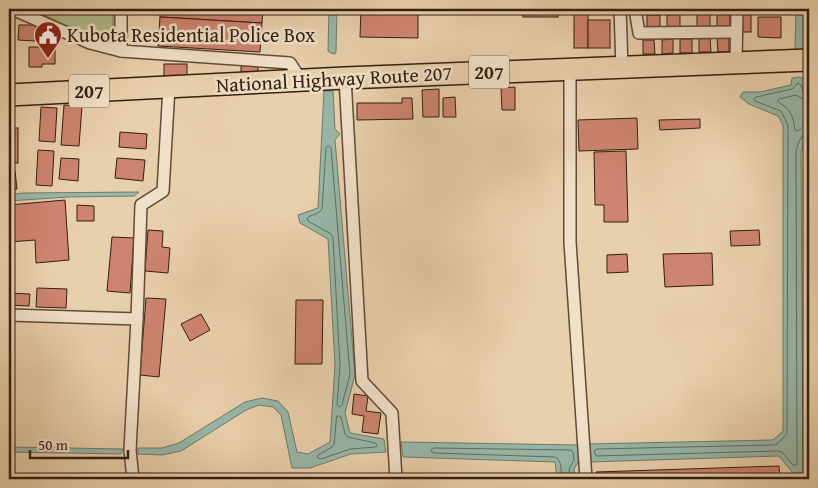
<svg xmlns="http://www.w3.org/2000/svg" width="818" height="488" viewBox="0 0 818 488" font-family="'Gentium Book Plus',serif">
	<rect width="100%" height="100%" fill="#e9d0ac"/>
	<filter id="stains"><feTurbulence type="fractalNoise" baseFrequency=".004" numOctaves="4"/><feColorMatrix values="0 0 0 0 .2 0 0 0 0 .09 0 0 0 0 .02 0 0 0 .5 -.17"/></filter>
	<radialGradient id="worn" r=".72"><stop offset=".6" stop-color="#630" stop-opacity="0"/><stop offset="1" stop-color="#630" stop-opacity=".3"/></radialGradient>
	<path fill="#b1bc8d" stroke="#726e4e" d="M32,9h81v35l-25,-7z"/>
	<g fill="#97b7a9" stroke="#6f7a6b">
		<path d="M329,9h8l-1,43 -1,2 -4,-1 -3,-2z"/>
		<path d="M796,9h13c0,11 3,32 -3,40l-11,2z"/>
		<path d="M800,77l7,5 1,53 -7,16 2,328h-10v-6l-14,-17 -189,6 -2,-18 185,-4 10,-9v-306l-5,-9 -29,-12 -9,-7 3,-5h17l31,-7 1,-7z"/>
		<path d="M324,91h9l2,38 5,5 -5,6 20,235 -10,38 5,20 34,6 2,13 -35,2 -41,14h-18l-11,-53 -8,-8 -14,-2 -13,5 -65,41 -19,4 -24,-1v-6h24l17,-5 66,-41 17,-4 16,3 10,11 9,40 11,2 22,-12 5,-77 -7,-126 -28,-16 -2,-8 20,-7z"/>
		<path d="M139,192l-5,4 -66,1 -59,4v-6l13,-2z"/>
		<path d="M401,442l177,3 1,16 -5,8 1,10h-18l-2,-17 -152,-5z"/>
		<path d="M9,447l114,2 -2,5 -112,-2z"/>
	</g>
	<g fill="none" stroke-linecap="round" stroke-linejoin="round">
		<g stroke="#656b5c" stroke-width="1">
			<path d="M809,94l-6,-2 -2,-7 -3,-2 -6,6 -36,8 -2,2 1,2 26,10 7,14 -1,309 -10,10 -4,1 -176,4 -3,2 2,5 182,-5 4,1 11,13h4l-1,-314c2,-7 5,-18 13,-19"/>
			<path d="M809,100l-6,-1 -7,-4 -17,4 -2,2c2,2 5,3 7,5 8,5 10,16 11,24l3,1 5,-4 6,-1"/>
			<path d="M328,146l2,1 1,1 19,226 -8,31 -2,2 -3,-2 3,-40 -7,-127 -2,-4 -23,-13 -1,-2c3,-5 12,-4 15,-10l4,-61z"/>
			<path d="M337,416h2l2,1 4,17 3,3 27,6 2,2 -1,2 -26,2 -29,10 -3,-1 -1,-2 1,-1 14,-8 2,-3z"/>
			<path d="M561,479c0,-7 2,-18 -6,-22l-121,-4 -2,-1 -1,-2 3,-2 137,2 2,2 1,8 -5,9 1,10"/>
		</g>
	</g>
	<g fill="#ce8470" stroke="#331f0f">
		<path d="M160,9h81l22,1 -1,13 -102,-6z"/>
		<path d="M361,9h57v29l-58,-1z"/>
		<rect x="523" y="9" width="35" height="8"/>
		<rect x="574" y="9" width="14" height="39"/>
		<path d="M680,14v14h-13v-13z"/>
		<rect x="697" y="14" width="13" height="13"/>
		<rect x="717" y="14" width="13" height="13"/>
		<rect x="742" y="14" width="9" height="18"/>
		<rect x="647" y="15" width="13" height="13"/>
		<path d="M160,17l102,6 -2,29 -102,-6z"/>
		<path d="M758,17h23v21l-23,-1z"/>
		<rect x="588" y="20" width="22" height="28"/>
		<path d="M19,25h17l-1,16 -17,-1z"/>
		<path d="M710,38l1,14h-12v-13z"/>
		<path d="M717,38h12v14h-11z"/>
		<path d="M673,39v14l-11,1v-14z"/>
		<rect x="680" y="39" width="12" height="14"/>
		<path d="M643,40h11l1,14h-12z"/>
		<path d="M29,47h26v17h-13v3h-13z"/>
		<rect x="164" y="64" width="23" height="12"/>
		<path d="M241,65l17,1v6h-17z"/>
		<path d="M515,87v23h-13l-1,-22z"/>
		<path d="M439,89v28h-16l-1,-27z"/>
		<path d="M455,97l1,20h-13v-19z"/>
		<path d="M402,98h10l1,21 -56,1v-17h45z"/>
		<path d="M64,105l18,1 -3,40 -18,-1z"/>
		<path d="M41,107l16,1 -2,34 -16,-1z"/>
		<path d="M637,118l1,31 -59,2 -1,-31z"/>
		<path d="M700,119v9l-40,2 -1,-10z"/>
		<rect x="9" y="128" width="9" height="35"/>
		<path d="M120,132l27,2 -1,15 -27,-2z"/>
		<path d="M38,150l16,1 -2,35 -16,-1z"/>
		<path d="M626,151l2,71h-24v-17h-9l-1,-53z"/>
		<path d="M61,158l18,1 -1,22 -19,-2z"/>
		<path d="M117,158l28,2 -2,21 -28,-3z"/>
		<path d="M15,171l2,18 -8,1v-18z"/>
		<path d="M65,200l4,60 -33,3 -1,-23 -26,2v-37z"/>
		<path d="M77,205l17,1v15h-17z"/>
		<path d="M148,230l15,1 -1,16 8,1 -2,25 -23,-2z"/>
		<path d="M759,230l1,15 -29,1 -1,-15z"/>
		<path d="M112,237l22,1 -4,55 -23,-2z"/>
		<path d="M712,253l1,32 -48,2 -2,-33z"/>
		<path d="M627,254l1,18 -21,1v-18z"/>
		<path d="M37,288l30,1 -1,19 -30,-1z"/>
		<path d="M9,293l21,1 -1,12 -20,-1z"/>
		<path d="M146,298l20,1 -7,78 -19,-2z"/>
		<path d="M296,300h27l-1,64h-27z"/>
		<path d="M201,314l9,16 -20,11 -9,-17z"/>
		<path d="M354,394l14,2 -2,15 15,2 -3,21 -16,-2 2,-16 -12,-2z"/>
		<path d="M779,466l1,13h-184v-7z"/>
	</g>
	<g fill="none" stroke-linecap="round" stroke-linejoin="round">
		<g stroke="#604b36" stroke-width="14">
			<g id="street">
				<path d="M12,9l78,34 31,8 169,12 11,17"/>
				<path d="M620,9l2,58"/>
				<path d="M635,9l4,24 97,-1"/>
				<path d="M121,51v-42"/>
				<path d="M736,63l1,-54"/>
				<path d="M570,69v173l16,237"/>
				<path d="M345,78l17,303 30,32 4,66"/>
				<path d="M9,315l128,4"/>
				<path d="M133,479l-3,-29 7,-131 4,-114 22,-14 6,-104"/>
			</g>
		</g>
		<g stroke="#331f0f" stroke-width="24">
			<path id="highway" d="M9,95l336,-17 464,-18"/>
		</g>
		<use href="#street" stroke="#f1e0c9" stroke-width="11"/>
		<use href="#highway" stroke="#e9d0ac" stroke-width="21"/>
	</g>
	<defs>
		<g id="civic-pin" transform="scale(1.4375)"><path d="M0 17L-7.5 6A9.5 9.5 0 1 1 7.5 6Z" fill="#8f2418" stroke="#f1e0c9"/><path d="M-.6-6.5H3V-4.5H.6V-3L4-1V1h2V6H-6V1h2V-1L-.6-3ZM-1.2 2.5V6h2.4V2.5Z" fill="#fff"/></g>
	</defs>
	<g fill-rule="evenodd">
		<use href="#civic-pin" x="48" y="35"/>
	</g>
	<g text-anchor="middle" stroke-width="5" stroke-linejoin="round" paint-order="stroke">
		<g fill="#f1e0c9" stroke="#6c5947" stroke-width="1">
			<rect x="469" y="55.5" width="40" height="33" rx="4"/>
			<rect x="69" y="74.5" width="40" height="33" rx="4"/>
		</g>
		<g font-size="19" font-weight="bold" fill="#331f0f">
			<text x="489" y="79">207</text>
			<text x="89" y="98">207</text>
		</g>
		<g font-size="20" fill="#331f0f" stroke="#f1e0c9" text-anchor="start">
			<text x="67" y="42">Kubota Residential Police Box</text>
		</g>
		<g font-size="20" fill="#331f0f" stroke="#f1e0c9">
			<text transform="translate(334 79) rotate(-3)" y="7">National Highway Route 207</text>
		</g>
	</g>
	<rect width="818" height="488" fill="none" stroke="#e9d0ac" stroke-width="30"/>
	<rect x="10" y="10" width="798" height="468" fill="none" stroke="#331f0f" stroke-width="2.5"/>
	<rect x="15" y="15" width="788" height="458" fill="none" stroke="#331f0f"/>
	<path d="M30 450v8h98v-8" fill="none" stroke="#331f0f" stroke-width="2.5"/>
	<text x="38" y="450" font-size="15" fill="#331f0f" stroke="#f1e0c9" stroke-width="4" paint-order="stroke">50 m</text>
	<rect width="100%" height="100%" filter="url(#stains)"/>
	<rect width="100%" height="100%" fill="url(#worn)"/>
</svg>
